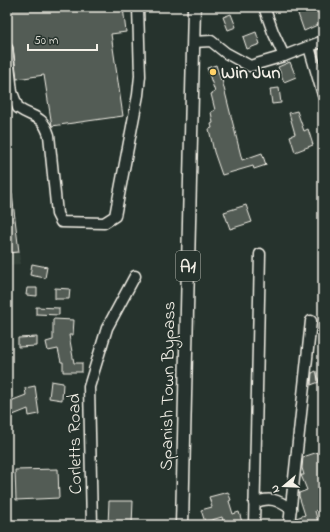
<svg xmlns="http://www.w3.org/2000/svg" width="330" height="532" viewBox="0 0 330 532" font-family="'Indie Flower',sans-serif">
	<rect width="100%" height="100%" fill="#26332d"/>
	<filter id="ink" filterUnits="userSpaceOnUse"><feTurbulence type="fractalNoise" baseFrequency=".025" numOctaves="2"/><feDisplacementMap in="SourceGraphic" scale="8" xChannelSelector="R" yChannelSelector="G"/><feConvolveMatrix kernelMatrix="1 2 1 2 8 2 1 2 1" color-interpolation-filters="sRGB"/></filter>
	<g filter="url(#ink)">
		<path fill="#333f39" d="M7,159l12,93 2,12 -14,1z"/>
		<g fill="#525c55" stroke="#f4f1e8">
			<path d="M7,7h116l3,25 -15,2 12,82 -71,10 -8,-51 -27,4 -4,-32 -3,-5z"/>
			<path d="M306,7h11l5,16 -18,8 -7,-20z"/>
			<path d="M231,14l5,13 -8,3 -5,-13z"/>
			<path d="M256,32l4,12 -13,5 -4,-12z"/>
			<path d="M323,48v22h-1l-5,-20z"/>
			<path d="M290,62l6,15 -12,5 -6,-15z"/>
			<path d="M216,65l5,16 1,-1 20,80 20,-7 4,12 -12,4 -1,-3 -31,9 -8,-23 -5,-23 3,-1 -1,-4 2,-1 -2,-11 4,-2 -4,-16 4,-2 -8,-24z"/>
			<path d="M279,88l2,15 -9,1 -2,-15z"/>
			<path d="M297,111l7,20 4,-2 5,16 -18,7 -5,-16 5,-2 -6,-21z"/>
			<path d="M7,194h5l7,58 -12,1z"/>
			<path d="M246,205l6,17 -22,7 -6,-17z"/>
			<path d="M32,264l15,3 -2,11 -15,-3z"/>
			<path d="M27,288h10v8l-11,-1z"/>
			<path d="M55,288l15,1 -1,10h-14z"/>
			<path d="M36,307l23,1v7l-23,-1z"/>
			<path d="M53,319l21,1 -1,15h-4l5,28h8v9h-19v-10h-2l-3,-13 -10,2 -2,-9 7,-2z"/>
			<path d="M37,337v9l-19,1v-9z"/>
			<path d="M316,371l3,11 -8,3 1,-12z"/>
			<path d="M51,381l12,2 -1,17 -13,-2z"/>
			<path d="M35,386l4,28 -10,2 -1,-7 -15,6 -5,-13 18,-7 -1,-7z"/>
			<path d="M318,452l5,15v17l-3,1 3,10v2l-2,1 2,10 -8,3 3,11 -1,1 1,2h-22v-7l9,-3 -6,-19v-3l8,-3 -6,-15h3l-2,-7 1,-11z"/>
			<path d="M58,469l1,29 -43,2 -1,-30z"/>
			<path d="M228,492l3,8 -2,1 4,13 6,-2 3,10 -12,3h-6l-2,-8 -17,5 -4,-12 11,-3 -3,-10z"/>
			<path d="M109,501h24l-1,24h-24z"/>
		</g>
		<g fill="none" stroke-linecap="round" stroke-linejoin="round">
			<g stroke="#f4f1e8" stroke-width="13">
				<g id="minor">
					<path d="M264,7l9,25 11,24"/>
					<path d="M193,42l18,-1 15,12 24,13 34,-10 39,-15"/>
					<path d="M309,47l14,48"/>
					<path d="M7,48l5,44 6,16c16,11 24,6 31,27l8,79 4,8 43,1 11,-7 23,-121 2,-19 -2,-69"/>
					<path d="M254,503c16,-7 24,-3 37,6"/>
					<path d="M92,525l-3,-138 18,-59 28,-52"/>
					<path d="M254,525l6,-271"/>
					<path d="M289,525l22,-204"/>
				</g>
			</g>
			<g stroke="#f4f1e8" stroke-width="15">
				<path id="major" d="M182,525l12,-518"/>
			</g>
			<use href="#minor" stroke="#26332d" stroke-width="10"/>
			<use href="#major" stroke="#26332d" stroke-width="12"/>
		</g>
	</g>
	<circle fill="#ffd166" stroke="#26332d" stroke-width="1.5" cx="213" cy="72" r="4"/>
	<g text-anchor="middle" stroke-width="3.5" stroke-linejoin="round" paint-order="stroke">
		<rect fill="#26332d" stroke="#b6b8b0" stroke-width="1" x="176" y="251" width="24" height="30" rx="3"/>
		<g font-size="17" font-weight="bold" fill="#f4f1e8">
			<text x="188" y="272">A1</text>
		</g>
		<g font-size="18" font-weight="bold" fill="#f4f1e8" stroke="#26332d" text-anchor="start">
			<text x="221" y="78">Win Jun</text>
		</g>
		<g font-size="18" fill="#f4f1e8" stroke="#26332d">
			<text transform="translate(167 386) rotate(-89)" y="6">Spanish Town Bypass</text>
			<text transform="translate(74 444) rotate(-91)" y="6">Corletts Road</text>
		</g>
	</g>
	<rect width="330" height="532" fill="none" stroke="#26332d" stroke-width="24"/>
	<rect x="12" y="12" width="306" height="508" fill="none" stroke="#f4f1e8" stroke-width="1.5" filter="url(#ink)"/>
	<g transform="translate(284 486) rotate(251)" stroke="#26332d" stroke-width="3" paint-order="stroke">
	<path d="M0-3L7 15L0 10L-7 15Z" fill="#f4f1e8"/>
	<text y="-6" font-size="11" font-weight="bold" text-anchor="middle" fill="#f4f1e8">N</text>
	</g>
	<path d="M28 44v6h69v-6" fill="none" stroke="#f4f1e8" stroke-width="2"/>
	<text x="34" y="44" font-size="12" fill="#f4f1e8" stroke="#26332d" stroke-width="3" paint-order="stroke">50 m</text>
</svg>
